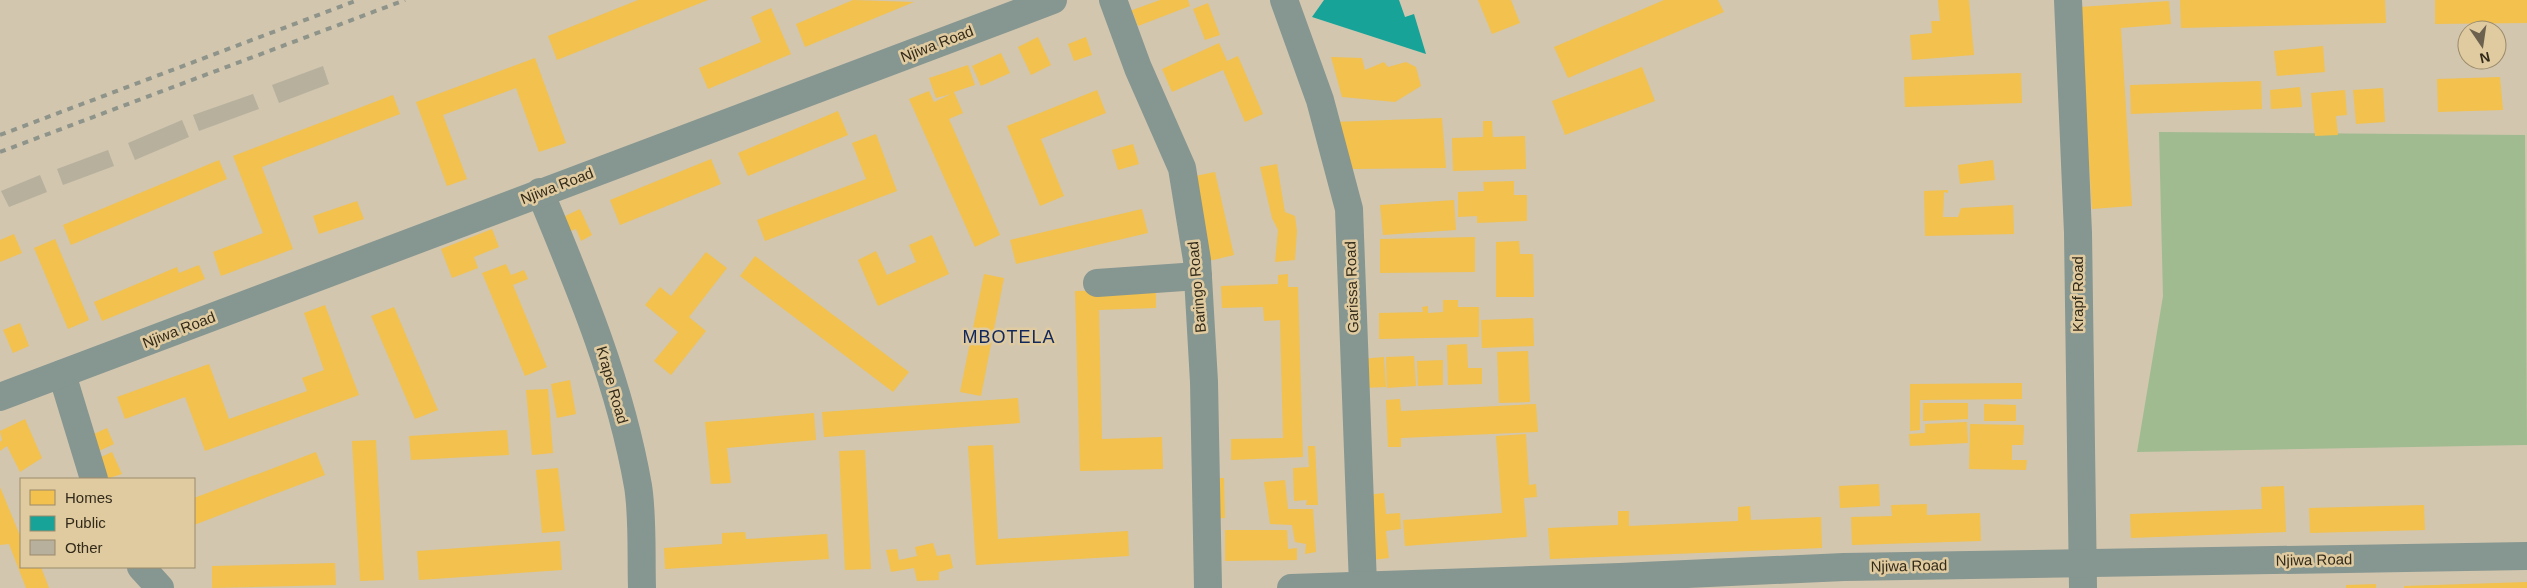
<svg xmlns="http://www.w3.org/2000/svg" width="2527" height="588" viewBox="0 0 2527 588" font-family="Helvetica,sans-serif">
	<rect width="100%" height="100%" fill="#d2c6af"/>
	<path fill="#a0bb90" d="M2159,132l366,3 2,310 -390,7 26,-156z"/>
	<g fill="#f2c14e">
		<path d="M638,0h70l-151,60 -9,-24z"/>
		<path d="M853,0l61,2 -109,45 -9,-23z"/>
		<path d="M1160,0h28l2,6 -52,20 -5,-13 -11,5 5,-6z"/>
		<path d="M1478,0h33l9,23 -28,11z"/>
		<path d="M1664,0h54l6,12 -156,66 -14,-31z"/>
		<path d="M1938,0h31l5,55 -62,5 -2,-25 22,-2 -1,-12h9z"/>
		<path d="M2180,0h205l1,23 -205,5z"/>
		<path d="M2435,0h92v23l-92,1z"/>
		<path d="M2169,1l2,23 -50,4 11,178 -40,3 -13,-202z"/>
		<path d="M1208,3l12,32 -15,5 -12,-31z"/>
		<path d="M771,8l20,46 -83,35 -9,-21 62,-26 -10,-25z"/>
		<path d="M1038,37l13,28 -20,10 -13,-28z"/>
		<path d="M1086,37l6,18 -18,6 -6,-17z"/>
		<path d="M1219,43l8,18 11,-5 25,58 -18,8 -22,-52 -51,22 -10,-23z"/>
		<path d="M2323,46l2,26 -48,4 -3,-25z"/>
		<path d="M1001,53l9,20 -29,13 -9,-20z"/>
		<path d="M1331,57l31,1 3,12 19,-8 4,5 18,-5 10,5 5,19 -26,16 -53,-5z"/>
		<path d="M535,58l31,85 -27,9 -23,-64 -73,27 24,64 -20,7 -31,-84z"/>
		<path d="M968,65l7,20 -21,7 9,21 -14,6 51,116 -25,12 -66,-148 20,-8 5,11 17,-8 -15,4 -7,-20z"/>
		<path d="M1642,67l13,34 -90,34 -13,-34z"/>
		<path d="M2021,73l1,30 -117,4 -1,-30z"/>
		<path d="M2500,77l3,33 -65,2 -1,-33z"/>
		<path d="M2261,81l1,28 -131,5 -1,-29z"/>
		<path d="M2300,87l2,20 -31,2 -1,-19z"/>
		<path d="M2383,88l2,34 -29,2 -3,-34z"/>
		<path d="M1097,90l9,23 -65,26 23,57 -24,10 -33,-80z"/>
		<path d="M2345,90l2,25 -11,1 2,19 -23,1 -4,-43z"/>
		<path d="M393,95l7,19 -138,53 31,82 -72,27 -8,-24 50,-19 -30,-77z"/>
		<path d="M838,111l10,24 -100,41 -10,-23z"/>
		<path d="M1442,118l4,50 -93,1 -20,-47z"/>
		<path d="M1483,121h9l1,16 32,-1 1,33 -73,2 -1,-33 31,-1z"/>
		<path d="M876,134l21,57 -132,50 -8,-21 109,-41 -14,-36z"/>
		<path d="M1133,144l6,20 -21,6 -6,-20z"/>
		<path d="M711,159l10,25 -101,41 -10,-25z"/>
		<path d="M219,160l8,19 -156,66 -8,-20z"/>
		<path d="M1993,160l2,20 -35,4 -2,-19z"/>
		<path d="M1277,164l8,48 10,4 2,15 -2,29 -20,2 3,-32 -6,-12 -12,-51z"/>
		<path d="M1215,172l19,83 -25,6 -19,-84z"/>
		<path d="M1514,181v14h13v26l-50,2v-7l-19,1v-25l26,-1 -1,-9z"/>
		<path d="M1948,190v3l-4,-1 -1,25h15l3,-9 52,-3 1,29 -89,2 -1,-45z"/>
		<path d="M1454,200l2,30 -73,5 -3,-30z"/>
		<path d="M357,201l7,18 -45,15 -6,-18z"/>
		<path d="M580,209l12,26 -11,6 -5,-12 -14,6 -1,-17z"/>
		<path d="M1142,209l6,24 -132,31 -6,-24z"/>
		<path d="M492,229l7,18 -25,10 4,11 -26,10 -11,-29z"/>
		<path d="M14,234l8,19 -22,9v-22z"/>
		<path d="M932,235l17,39 -71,32 -20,-46 18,-9 11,24 29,-13 -7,-17z"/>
		<path d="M1475,237v35l-95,1v-34z"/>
		<path d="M55,239l34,81 -21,9 -34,-81z"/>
		<path d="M1519,241l1,13h13l1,43h-38v-55z"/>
		<path d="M706,252l21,16 -38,49 17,14 -35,44 -17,-14 24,-29 -33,-27 15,-18 11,9z"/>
		<path d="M755,256l154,116 -16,20 -153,-116z"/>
		<path d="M506,264l5,11 13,-5 4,9 -15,6 34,82 -22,9 -43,-103z"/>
		<path d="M199,265l6,14 -103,42 -8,-19 83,-35 2,6z"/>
		<path d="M984,274l20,4 -23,118 -21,-4z"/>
		<path d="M1288,274v13h10l5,170 -72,3v-21l52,-1 -3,-118 -16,1 -1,-14 -41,1 -1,-22 57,-2v-9z"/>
		<path d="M1156,289v19l-57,2 3,129 60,-2 1,32 -83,2 -5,-180z"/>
		<path d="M1443,300h15v7h21v30l-100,2v-26l44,-1 -1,-5 6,-1v7l15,-1z"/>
		<path d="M325,305l34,90 -154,56 -20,-54 -60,22 -8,-22 92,-33 20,55 78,-28 -5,-13 22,-8 -20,-57z"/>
		<path d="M394,307l44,103 -23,9 -44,-103z"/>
		<path d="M1533,318l1,28 -52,2 -1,-28z"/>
		<path d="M20,323l9,23 -16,7 -10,-23z"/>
		<path d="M1467,344l1,24h14v16l-34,1 -1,-40z"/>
		<path d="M1528,351l2,51 -31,1 -2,-51z"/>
		<path d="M1414,356l2,30 -29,2 -1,-31z"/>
		<path d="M1384,357l2,30 -22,1 -3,-29z"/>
		<path d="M1443,360v25l-25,1 -1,-25z"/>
		<path d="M570,380l6,34 -19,4 -6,-34z"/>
		<path d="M2022,383v16l-102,1v30l-10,1v-47z"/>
		<path d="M548,389l5,64 -21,2 -6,-65z"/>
		<path d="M1018,398l2,25 -196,14 -2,-25z"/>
		<path d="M1400,399l1,12 135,-7 2,28 -137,6v9h-13l-2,-47z"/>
		<path d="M1923,403h45v16l-45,2z"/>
		<path d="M1984,404l32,1v16h-32z"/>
		<path d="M814,413l2,27 -89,8 4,35 -20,1 -6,-62z"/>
		<path d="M25,419l17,39 -22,14 -13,-26 -7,5v-9l2,-2 -2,-9z"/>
		<path d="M1967,422l1,21 -58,3 -1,-12 16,-1v-9z"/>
		<path d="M1970,424l54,1 -1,20h-11v15h15l-1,10 -57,-1z"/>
		<path d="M107,428l7,16 -19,9 -8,-16z"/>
		<path d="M507,430l2,25 -98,5 -2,-24z"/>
		<path d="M1526,434l3,51 7,-1 1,13 -13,1 3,39 -122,9 -2,-26 99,-7 -6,-77z"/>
		<path d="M376,440l8,140 -24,1 -8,-140z"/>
		<path d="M993,445l5,94 130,-8 1,25 -153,9 -8,-119z"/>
		<path d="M1308,446h7l3,59h-12l1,-5 -13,1 -1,-33 16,-1z"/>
		<path d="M865,450l6,119 -26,1 -6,-119z"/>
		<path d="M112,452l10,22 -16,5 -9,-20z"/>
		<path d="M316,452l9,23 -131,50v-27z"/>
		<path d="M558,468l7,63 -23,2 -6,-63z"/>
		<path d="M1209,478h15l1,40 -15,1z"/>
		<path d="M1285,480l3,29h25l3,43 -11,2 1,-10 -11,-2 -3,-17 -22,-1 -6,-42z"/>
		<path d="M1879,484l1,22 -40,2 -1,-22z"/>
		<path d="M2284,486l2,46 -155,6 -1,-24 132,-5 -1,-22z"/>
		<path d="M0,487l21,51v29h20l8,21h-23l-17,-44 -9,1z"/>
		<path d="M1384,493l2,21 14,-1 1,16 -15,2 3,27 -17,2 -6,-65z"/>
		<path d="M1927,504v11l53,-2 1,28 -129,4 -1,-28 41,-1 -1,-11z"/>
		<path d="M2424,505l1,25 -115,3 -1,-25z"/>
		<path d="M1750,506l1,14 70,-3 1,31 -272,11 -2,-31 70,-3v-14h11v15l109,-5v-14z"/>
		<path d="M1225,530h62l1,19 9,-1v12l-72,1z"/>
		<path d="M745,532l1,7 81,-5 2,25 -164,10 -1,-21 58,-4v-11z"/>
		<path d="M560,541l2,29 -143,10 -2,-29z"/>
		<path d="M933,543l4,13 13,-2 3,14 -14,4v8l-22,1 -3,-13 -23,4 -5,-22 11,-1 2,11 18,-4 -2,-9z"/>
		<path d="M335,563l1,22 -124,3v-22z"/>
		<path d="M2527,582v6h-123v-2z"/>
		<path d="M2376,584v4h-30v-3z"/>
	</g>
	<path fill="#17a398" d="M1324,0h75l6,17 9,-3 12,40 -114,-37z"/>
	<g fill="#b6b09d">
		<path d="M323,66l6,18 -50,19 -7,-18z"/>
		<path d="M253,94l6,15 -60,22 -6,-16z"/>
		<path d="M182,120l7,17 -54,23 -7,-17z"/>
		<path d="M108,150l6,16 -51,19 -6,-16z"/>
		<path d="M40,175l7,17 -38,15 -8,-16z"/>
	</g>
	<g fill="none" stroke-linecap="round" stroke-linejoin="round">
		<g stroke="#869690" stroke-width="28">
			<path d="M1113,0l25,68 44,100 15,92 7,122 4,206"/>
			<path d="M1284,0l36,100 29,109 14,376"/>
			<path d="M2068,0l10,233 5,355"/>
			<path d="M540,192c40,96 80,191 98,294 5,31 3,70 4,102"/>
			<path d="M1097,283l101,-7"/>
			<path d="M62,374l32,105"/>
			<path d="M0,397l1053,-397"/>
			<path d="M141,567l19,21"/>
			<path d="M1291,588l329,-11 224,-10 683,-11"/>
		</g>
		<g stroke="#8e948a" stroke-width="4" stroke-dasharray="6 6" stroke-linecap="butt">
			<path d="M0,135l358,-135"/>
			<path d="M0,152l405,-152"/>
		</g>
	</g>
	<g text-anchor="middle" stroke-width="5" stroke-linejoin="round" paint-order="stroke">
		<g font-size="15" fill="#332b1a" stroke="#e0cba1">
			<text transform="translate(937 44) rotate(-21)" y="5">Njiwa Road</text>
			<text transform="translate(557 186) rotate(-21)" y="5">Njiwa Road</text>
			<text transform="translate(1197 287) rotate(-95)" y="5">Baringo Road</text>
			<text transform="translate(1352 287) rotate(-92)" y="5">Garissa Road</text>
			<text transform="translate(2078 294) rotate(-90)" y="5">Krapf Road</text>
			<text transform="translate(179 330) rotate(-21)" y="5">Njiwa Road</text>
			<text transform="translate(612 385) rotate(74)" y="5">Krape Road</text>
			<text transform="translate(2314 560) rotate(-1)" y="5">Njiwa Road</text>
			<text transform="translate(1909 566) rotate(-1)" y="5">Njiwa Road</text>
		</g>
		<g font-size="18" letter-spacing="1" fill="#11285d" stroke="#e0cba1">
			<text x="1009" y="343">MBOTELA</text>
		</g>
	</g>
	<rect x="20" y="478" width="175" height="90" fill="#e0cba1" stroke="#9b8b6b"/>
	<rect x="30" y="490" width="25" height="15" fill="#f2c14e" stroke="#9b8b6b"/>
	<text x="65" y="503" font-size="15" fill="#332b1a">Homes</text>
	<rect x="30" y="516" width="25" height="15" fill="#17a398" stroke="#9b8b6b"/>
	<text x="65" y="528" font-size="15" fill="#332b1a">Public</text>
	<rect x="30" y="540" width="25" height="15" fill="#b6b09d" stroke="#9b8b6b"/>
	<text x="65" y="553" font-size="15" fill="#332b1a">Other</text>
	<g transform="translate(2482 45) rotate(167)"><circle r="24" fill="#e0cba1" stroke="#9b8b6b"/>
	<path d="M0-4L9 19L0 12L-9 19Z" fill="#6b614e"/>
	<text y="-8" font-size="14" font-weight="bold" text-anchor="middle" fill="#332b1a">N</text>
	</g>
</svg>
